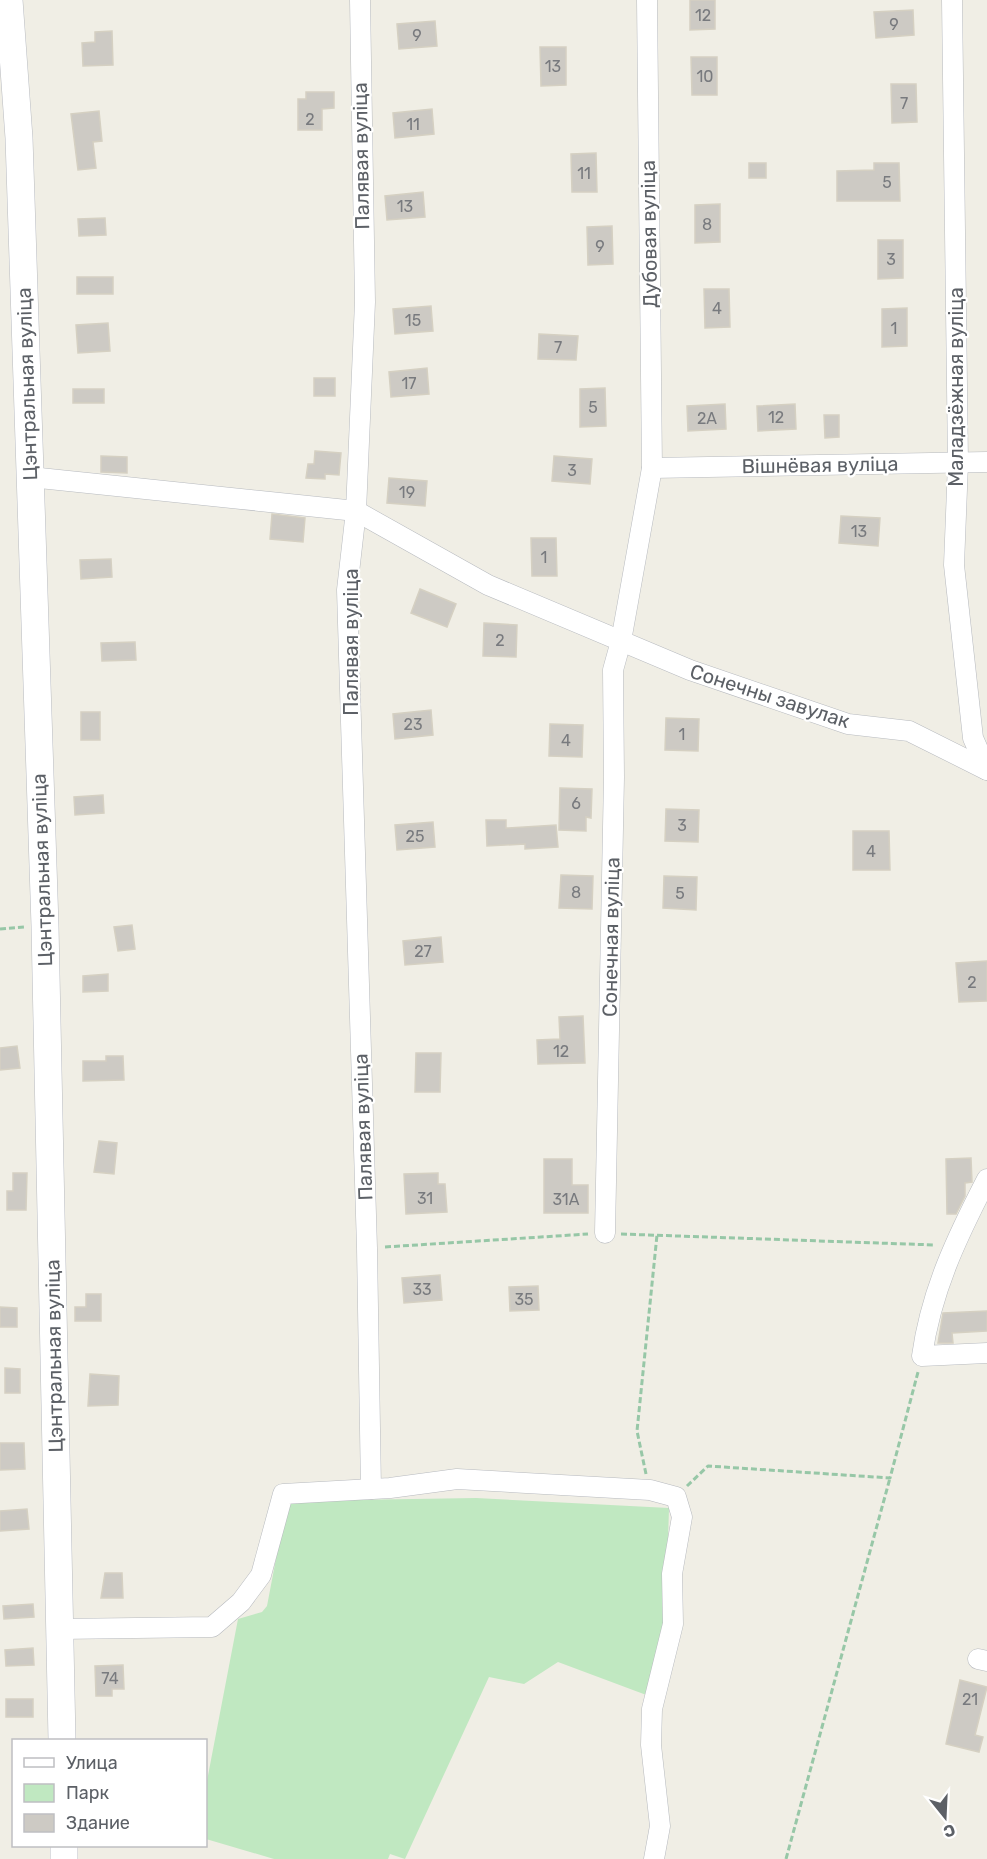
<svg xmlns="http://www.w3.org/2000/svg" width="987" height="1859" viewBox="0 0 987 1859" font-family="Rubik,sans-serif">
	<rect width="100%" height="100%" fill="#f0eee5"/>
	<path fill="#c0e8c1" d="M476,1498l193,10 -4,128 -16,60 -91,-34 -34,22 -35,-7 -84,182 -15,-5 -2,5h-114l-68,-20v-53l32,-167 24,-7 5,-6 20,-105z"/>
	<g fill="#cdcac4" stroke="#d5d0c2" stroke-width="1.5">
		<path d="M690,0h25v29l-25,1z"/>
		<path d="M913,10l1,25 -38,3 -2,-26z"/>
		<path d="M435,21l2,25 -38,3 -2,-25z"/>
		<path d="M112,31l1,34 -30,1 -1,-23 13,-1v-10z"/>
		<path d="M540,47h26v38l-25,1z"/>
		<path d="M691,57h26v38h-25z"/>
		<path d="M891,84h25l1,38 -25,1z"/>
		<path d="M306,92h28v16l-12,1v21h-24v-31h8z"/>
		<path d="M432,109l2,25 -39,4 -2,-25z"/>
		<path d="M99,111l3,30 -9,1 3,26 -18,2 -7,-56z"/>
		<path d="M596,153l1,39h-25l-1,-38z"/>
		<rect x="749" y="163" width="17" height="15"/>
		<path d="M874,163h25l1,38h-63v-30l37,-1z"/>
		<path d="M423,192l2,25 -38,3 -2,-24z"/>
		<path d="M720,204v38l-25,1v-38z"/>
		<path d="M105,218l1,17 -27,1 -1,-17z"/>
		<path d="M612,226l1,38 -25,1 -1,-38z"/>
		<path d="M878,240h25v38l-25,1z"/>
		<rect x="77" y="277" width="36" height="17"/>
		<path d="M704,289h25l1,38 -25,1z"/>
		<path d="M431,306l2,25 -38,3 -2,-25z"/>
		<path d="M907,308v38l-25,1v-38z"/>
		<path d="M108,323l2,28 -32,2 -2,-28z"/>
		<path d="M539,334l39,2 -2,24 -38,-1z"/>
		<path d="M427,368l2,26 -38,3 -2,-25z"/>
		<rect x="314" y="378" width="21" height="18"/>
		<path d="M605,388l1,38 -26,1v-38z"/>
		<rect x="73" y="389" width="31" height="14"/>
		<path d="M725,404l1,25 -38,2 -1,-25z"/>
		<path d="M795,404l1,25 -38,2 -1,-25z"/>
		<path d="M824,415h15v22l-14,1z"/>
		<path d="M315,451l26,2 -2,22 -14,-1v5l-19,-1 2,-14h6z"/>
		<path d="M101,456l26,1v16l-26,-1z"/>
		<path d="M554,456l38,3 -2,25 -38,-3z"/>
		<path d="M389,478l38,3 -2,25 -38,-3z"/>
		<path d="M272,514l33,4 -2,24 -33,-3z"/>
		<path d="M841,516l39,2 -2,28 -39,-3z"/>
		<path d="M531,538h25l1,38h-25z"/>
		<path d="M111,559l1,18 -31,2 -1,-19z"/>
		<path d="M420,589l36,15 -9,23 -36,-14z"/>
		<path d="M484,623l33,2 -1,32 -33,-1z"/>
		<path d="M135,642l1,18 -34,1 -1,-18z"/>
		<path d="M431,710l2,25 -38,4 -2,-25z"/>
		<rect x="81" y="712" width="19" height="28"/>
		<path d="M666,718l33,1 -1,32 -33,-1z"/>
		<path d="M550,724l33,1 -1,32 -33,-1z"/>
		<path d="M560,788l32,1 -1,29 -5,-1v14l-27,-1z"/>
		<path d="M103,795l1,18 -29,2 -1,-18z"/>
		<path d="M666,809l33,1 -1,32 -33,-1z"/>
		<path d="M486,820h20v8l50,-3 2,22 -33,2v-5l-38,2z"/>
		<path d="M433,822l2,25 -38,3 -2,-25z"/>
		<path d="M853,831h36l1,39h-37z"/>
		<path d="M561,875l32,1 -1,33 -33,-1z"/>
		<path d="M664,876l33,1 -1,33 -33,-2z"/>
		<path d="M132,925l3,24 -17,2 -4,-24z"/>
		<path d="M441,937l2,25 -38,3 -2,-24z"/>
		<path d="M987,961v40l-28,1 -3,-39z"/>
		<path d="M108,974v17l-25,1v-16z"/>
		<path d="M583,1016l2,47 -47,1 -1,-24 23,-1 -1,-22z"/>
		<path d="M17,1046l3,22 -20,2v-22z"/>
		<path d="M416,1053h25l-1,39h-25z"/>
		<path d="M106,1056h17l1,24 -41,1v-20h23z"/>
		<path d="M99,1141l18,2 -3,31 -20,-2z"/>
		<path d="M971,1158l1,24 -7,1v13l-9,18h-9l-1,-55z"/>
		<path d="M544,1159h28v26h16v28h-44z"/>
		<path d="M13,1173h14l-1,37h-19v-19h6z"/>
		<path d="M438,1173v11h7l2,28 -41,2 -2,-40z"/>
		<path d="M440,1275l2,25 -38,3 -2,-25z"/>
		<path d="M538,1286l1,24 -29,1 -1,-24z"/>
		<path d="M86,1294h15v27h-26v-14h11z"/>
		<path d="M0,1307l17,1v19h-17z"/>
		<path d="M987,1311v20l-35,2 1,10h-15l5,-30z"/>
		<path d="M5,1368l15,1v24h-15z"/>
		<path d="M90,1374l29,2 -1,29 -30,1z"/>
		<path d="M0,1443h24l1,26 -25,1z"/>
		<path d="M27,1509l2,20 -29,2v-20z"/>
		<path d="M105,1573h17l1,25h-22z"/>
		<path d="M33,1604l1,13 -30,2 -1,-13z"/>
		<path d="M33,1648l1,17 -28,1 -1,-16z"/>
		<path d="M123,1665l1,24h-12v7h-16l-1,-30z"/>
		<path d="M960,1680l27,7 -12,48 8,2 -4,15 -33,-8z"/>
		<rect x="6" y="1699" width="27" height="18"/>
	</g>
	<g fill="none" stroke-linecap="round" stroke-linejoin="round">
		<g stroke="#b7babf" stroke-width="21">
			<g id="street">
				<path d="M360,0l5,302 -9,209 -9,79 20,658 4,241"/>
				<path d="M952,0l6,463 -4,102 19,173 14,32"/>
				<path d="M652,468l335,-6"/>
				<path d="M30,477l326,34 132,74 202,85 158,54 61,7 78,39"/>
				<path d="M987,1179c-30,58 -56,112 -65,177l65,-3"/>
				<path d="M605,1233l9,-456 -1,-107 8,-29 31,-173 -5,-468"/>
				<path d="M59,1629l153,-2 29,-25 20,-27 22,-81 107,-6 67,-9 193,11 26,7 6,20 -10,57 1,50 -21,85 -1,36 9,81 -6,33"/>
				<path d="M978,1659l9,2"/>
			</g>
		</g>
		<g stroke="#b8bbc1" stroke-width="28">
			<g id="secondary">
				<path d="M9,0l10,138 26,788 17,814"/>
				<path d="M64,1846v13"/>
			</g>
		</g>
		<g stroke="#97c7a7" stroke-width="3" stroke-dasharray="6 3" stroke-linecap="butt">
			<path d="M0,929l25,-2"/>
			<path d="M621,1234l314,11"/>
			<path d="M385,1247l203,-13"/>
			<path d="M646,1474l-9,-43 20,-196"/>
			<path d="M687,1486l21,-20 182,12 28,-106"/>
			<path d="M786,1859l104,-381"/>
		</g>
		<use href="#street" stroke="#fff" stroke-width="20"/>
		<use href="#secondary" stroke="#fff" stroke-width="27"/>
	</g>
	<g text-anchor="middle" stroke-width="4.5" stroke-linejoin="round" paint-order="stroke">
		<g font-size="16" fill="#787a7e">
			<text x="703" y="21">12</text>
			<text x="894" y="30">9</text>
			<text x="417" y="41">9</text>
			<text x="553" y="72">13</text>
			<text x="705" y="82">10</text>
			<text x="904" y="109">7</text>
			<text x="310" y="125">2</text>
			<text x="413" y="130">11</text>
			<text x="584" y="179">11</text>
			<text x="887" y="188">5</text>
			<text x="405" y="212">13</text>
			<text x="707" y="230">8</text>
			<text x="600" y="252">9</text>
			<text x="891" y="265">3</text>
			<text x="717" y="314">4</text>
			<text x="413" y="326">15</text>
			<text x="894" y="334">1</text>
			<text x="558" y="353">7</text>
			<text x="409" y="389">17</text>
			<text x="593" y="413">5</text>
			<text x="776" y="423">12</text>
			<text x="707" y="424">2А</text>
			<text x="572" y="476">3</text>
			<text x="407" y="498">19</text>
			<text x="859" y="537">13</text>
			<text x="544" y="563">1</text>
			<text x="500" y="646">2</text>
			<text x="413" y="730">23</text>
			<text x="682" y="740">1</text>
			<text x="566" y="746">4</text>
			<text x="576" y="809">6</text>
			<text x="682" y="831">3</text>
			<text x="415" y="842">25</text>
			<text x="871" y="857">4</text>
			<text x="576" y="898">8</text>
			<text x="680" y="899">5</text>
			<text x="423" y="957">27</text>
			<text x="972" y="988">2</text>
			<text x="561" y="1057">12</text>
			<text x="425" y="1204">31</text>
			<text x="566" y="1205">31А</text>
			<text x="422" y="1295">33</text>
			<text x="524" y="1305">35</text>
			<text x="110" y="1684">74</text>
			<text x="970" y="1705">21</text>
		</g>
		<g font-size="20" fill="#5c6066" stroke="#fff">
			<text transform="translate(361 156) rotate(-91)" y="7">Палявая вуліца</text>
			<text transform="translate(649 234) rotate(-91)" y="7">Дубовая вуліца</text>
			<text transform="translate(27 384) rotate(-92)" y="7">Цэнтральная вуліца</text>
			<text transform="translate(956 387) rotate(-90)" y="7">Маладзёжная вуліца</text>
			<text transform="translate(820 465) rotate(-1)" y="7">Вішнёвая вуліца</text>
			<text transform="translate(351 642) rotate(-90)" y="7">Палявая вуліца</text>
			<text transform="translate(770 696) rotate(18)" y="7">Сонечны завулак</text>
			<text transform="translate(42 870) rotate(-92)" y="7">Цэнтральная вуліца</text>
			<text transform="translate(611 937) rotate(-89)" y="7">Сонечная вуліца</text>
			<text transform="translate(363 1127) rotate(-92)" y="7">Палявая вуліца</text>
			<text transform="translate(54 1356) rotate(-91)" y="7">Цэнтральная вуліца</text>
		</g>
	</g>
	<rect x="12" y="1739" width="195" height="108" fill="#ffffff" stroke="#bebfc2" stroke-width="1.5"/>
	<rect x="24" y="1758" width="30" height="9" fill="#ffffff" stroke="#bebfc2" stroke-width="1.5"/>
	<text x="66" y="1769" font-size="18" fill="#5c6066">Улица</text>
	<rect x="24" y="1784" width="30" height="18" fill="#c0e8c1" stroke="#bebfc2" stroke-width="1.5"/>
	<text x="66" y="1799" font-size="18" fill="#5c6066">Парк</text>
	<rect x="24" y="1814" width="30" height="18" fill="#cdcac4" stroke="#bebfc2" stroke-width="1.5"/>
	<text x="66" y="1829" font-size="18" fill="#5c6066">Здание</text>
	<g transform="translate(945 1817) rotate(162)" stroke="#ffffff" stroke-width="4.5" paint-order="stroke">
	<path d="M0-4.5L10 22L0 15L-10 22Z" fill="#5c6066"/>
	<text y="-9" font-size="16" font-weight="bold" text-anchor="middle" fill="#5c6066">С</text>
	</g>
</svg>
